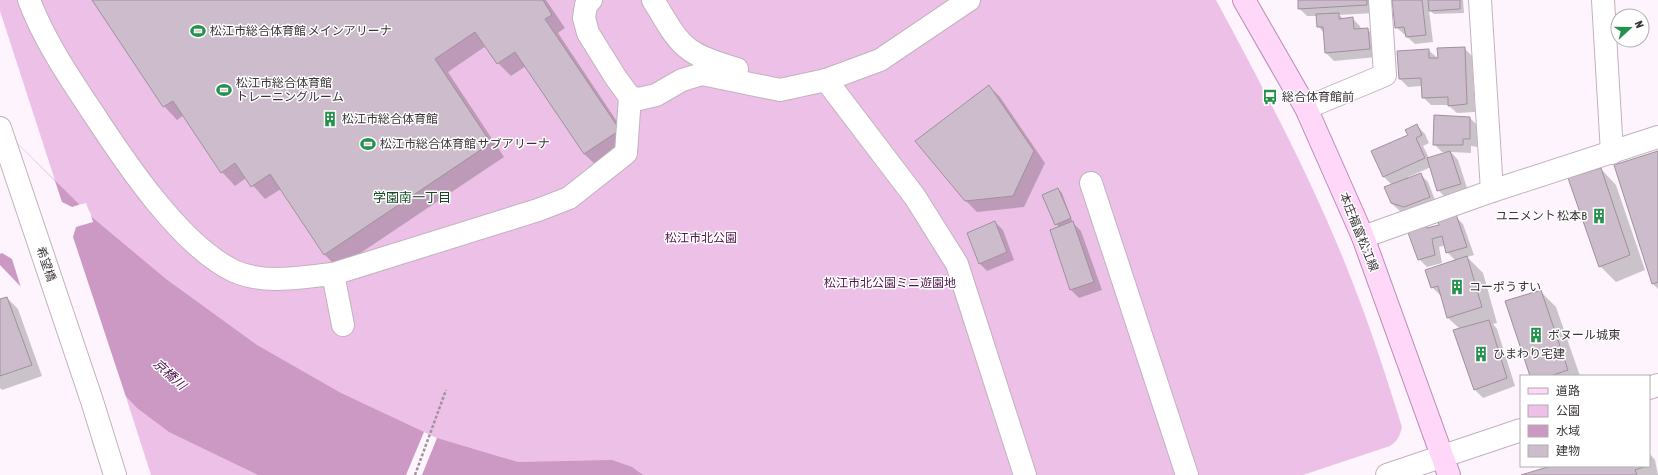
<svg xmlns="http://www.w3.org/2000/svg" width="1658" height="475" viewBox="0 0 1658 475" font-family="'Asap Condensed','Noto Sans JP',sans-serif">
	<rect width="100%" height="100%" fill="#fef4fd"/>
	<path fill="#edc1e7" d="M0,0h1216c50,93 100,187 138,286 18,46 33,93 48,141 -2,8 -4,14 -12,19l-87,29h-1152l-25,-78 -33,-175 -7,-19 -14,4 -10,-5 -62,-191z"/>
	<path fill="#cc99c5" d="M0,126l93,92 73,61 91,66 84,48 96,45 81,24 94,-2 20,7 11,8h-385l-89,-43 -32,-24 -137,-143z"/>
	<g fill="#fef4fd">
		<path d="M0,126l55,55 7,21 10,5 9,-3 9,8 3,10 -17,5 -3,10 53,160 -105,-109 -9,-29 -10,-6 -2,1z"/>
		<path d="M424,432l13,6 -15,37h-16z"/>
	</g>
	<g fill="#0003">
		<path d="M93,0h453l19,28 -7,5 74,111 -34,23 -14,-13 -58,-88 -15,10 -13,-13 -12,-17 -38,26 56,85 -166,111 -13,-13 -44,-66 -16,10 -19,-21 -11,8 -13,-14 -38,-57 -7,5 -13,-14z"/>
		<path d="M1299,0h75l1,13 -36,2 5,4 8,-1 8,8 1,4 6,-1 8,8 2,20 -43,4 -8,-8 -2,-20 -6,-7 -1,-10h-10l-8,-8z"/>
		<path d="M1393,0h70l1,13 -30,1 -5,-4 4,32 -18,2 -19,-17z"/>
		<path d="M1464,48l8,8 3,56 -18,1 -9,-8h-17l-8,-8 -1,-11 -14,1 -8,-8 28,-29 11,9z"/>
		<path d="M989,86l11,11 45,66 -21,44 -47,5 -11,-11z"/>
		<path d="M1470,118l8,8v21l-7,-1v7l-20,-1 7,8 10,31 -22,7 -8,-8 -7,-23 -23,10 1,2 11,-5 8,8 9,23 -25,9 -12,-3 -9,-8 1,-18 -8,-8 -12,-25 37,-16 8,-10 8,8 4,9 -6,3 6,12 18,-6h-5l-8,-8z"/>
		<path d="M1658,152v137l-5,-5z"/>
		<path d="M1601,169l15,16 29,85 -29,12 -16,-16z"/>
		<path d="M1058,189l4,4 11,30 8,8 21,59 -23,8 -8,-8 -12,-63 -3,-3z"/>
		<path d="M1455,216l8,8 11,31 -7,2 16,16 14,50 -4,1 4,5 18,57 -32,12 -8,-8 -20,-59 5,-2 -12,-11 -5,-20 -11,-11 24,-26 -9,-9 -1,-7 -7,2 3,16 -15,4 -8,-8 6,-33 3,3 12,-3z"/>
		<path d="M995,222l8,8 11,30 -27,11 -8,-8z"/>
		<path d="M1540,291l16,16 24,69h-49z"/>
		<path d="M7,298l11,11 24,67 -40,14 -2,-2v-88z"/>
		<path d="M1649,453l6,7 3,15h-133l29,-9h95z"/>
	</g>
	<g fill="#cdbccb" stroke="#a0909d">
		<path d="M92,0h451l9,15 -7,4 75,111 -36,24 -69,-102 -18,12 -22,-32 -40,27 56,84 -167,112 -54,-81 -19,13 -16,-24 -14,10 -48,-72 -10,6z"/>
		<path d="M1298,0h69v5l-69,4z"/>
		<path d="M1392,0h30l4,35 -20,2 -2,-10 -9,1z"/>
		<path d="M1428,0h32v9l-31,2z"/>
		<path d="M1339,13v6l14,-2 1,12 14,-1 2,21 -45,4 -2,-26h-6l-1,-13z"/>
		<path d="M1465,47l2,57 -19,2v-9l-26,1 -1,-20 -22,1 -2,-28 32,-2v9h9l-1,-10z"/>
		<path d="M989,85l45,66 -21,45 -48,5 -50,-60z"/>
		<path d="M1434,115l36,2v22h-7v6h-30z"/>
		<path d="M1417,124l5,11 -6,3 9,20 -42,19 -12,-26 37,-16 -3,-5z"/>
		<path d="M1450,151l11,33 -24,7 -10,-33z"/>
		<path d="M1658,151v131l-6,2 -38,-119z"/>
		<path d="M1601,168l29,87 -31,12 -31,-89z"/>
		<path d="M1421,173l9,24 -26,10 -13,-4 -7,-16z"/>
		<path d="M1058,188l13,30 -16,7 -13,-30z"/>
		<path d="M1456,214l11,33 -21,6 -4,-17 -10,3 3,16 -17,5 -11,-30 18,-6 2,4 12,-3 -2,-5z"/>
		<path d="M995,221l12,31 -28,12 -12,-31z"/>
		<path d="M1073,221l21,61 -24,8 -20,-60z"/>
		<path d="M1467,256l15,51 -35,11 -9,-32 -7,2 -6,-18z"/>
		<path d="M1541,290l27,80 -18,6h-20l-25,-75z"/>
		<path d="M7,297l25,68 -32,11v-77z"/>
		<path d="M1489,320l18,58 -33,12 -21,-60z"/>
		<path d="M1551,466h96l-12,4 2,5h-116z"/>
	</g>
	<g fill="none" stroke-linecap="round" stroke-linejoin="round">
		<g stroke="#c2b1bf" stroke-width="24">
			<g id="minor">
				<path d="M29,0c15,40 40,77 64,113 32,49 88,133 141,158 31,14 67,6 99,3l10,51"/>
				<path d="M591,0l-5,5 -2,13 4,15 28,45 14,19 9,2 17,-4 26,-15 20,-6 78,16 46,-10 54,-20 89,-60"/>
				<path d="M653,0c11,17 21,39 37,50 14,10 32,14 47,19"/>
				<path d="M1480,0l12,191"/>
				<path d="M1603,0l9,153"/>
				<path d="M826,80l89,117 42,67 68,211"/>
				<path d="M1306,108l79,-33 -5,-75"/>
				<path d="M0,128l92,273 23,74"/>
				<path d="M1091,183l96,292"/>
				<path d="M1363,237l129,-46 166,-54"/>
				<path d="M333,274l205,-64 31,-12 57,-45 4,-56"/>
				<path d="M1649,388l9,-3"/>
				<path d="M1387,475l134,-45"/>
			</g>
		</g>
		<g stroke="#b98cb3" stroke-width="24">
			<path id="major" d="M1244,0l62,108 57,129 86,238"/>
		</g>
		<path stroke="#9c949b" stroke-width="2.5" stroke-dasharray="3 2" stroke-linecap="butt" d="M415,475l31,-85"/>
		<use href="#minor" stroke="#fff" stroke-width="22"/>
		<use href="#major" stroke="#fed7f9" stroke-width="22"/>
	</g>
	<defs>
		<g id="stadium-bare" transform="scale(1.2)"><path d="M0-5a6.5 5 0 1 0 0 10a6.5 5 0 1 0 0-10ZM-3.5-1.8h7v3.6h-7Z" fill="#23924b" stroke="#fff" stroke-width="2.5" paint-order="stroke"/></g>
		<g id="bus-bare" transform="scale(1.2)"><path d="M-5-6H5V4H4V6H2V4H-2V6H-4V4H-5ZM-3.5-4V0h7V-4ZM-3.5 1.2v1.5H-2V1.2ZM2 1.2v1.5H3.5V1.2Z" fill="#23924b" stroke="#fff" stroke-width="2.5" paint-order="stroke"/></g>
		<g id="building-bare" transform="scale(1.2)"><path d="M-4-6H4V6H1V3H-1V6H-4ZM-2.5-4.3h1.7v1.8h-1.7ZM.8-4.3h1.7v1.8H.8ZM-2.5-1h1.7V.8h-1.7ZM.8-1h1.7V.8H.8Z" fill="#23924b" stroke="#fff" stroke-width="2.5" paint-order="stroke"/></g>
	</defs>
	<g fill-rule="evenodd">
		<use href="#stadium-bare" x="198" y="31"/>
		<use href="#stadium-bare" x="224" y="90"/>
		<use href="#bus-bare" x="1270" y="97"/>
		<use href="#building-bare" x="330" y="119"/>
		<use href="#stadium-bare" x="368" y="144"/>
		<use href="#building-bare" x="1599" y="216"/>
		<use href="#building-bare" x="1457" y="287"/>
		<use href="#building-bare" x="1536" y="335"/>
		<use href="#building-bare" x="1481" y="354"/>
	</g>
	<g text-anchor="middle" stroke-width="3" stroke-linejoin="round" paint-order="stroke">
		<g font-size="12" fill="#3a3439" stroke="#fff" text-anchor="start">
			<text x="210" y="35">松江市総合体育館 メインアリーナ</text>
			<text x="236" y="87">松江市総合体育館<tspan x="236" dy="14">トレーニングルーム</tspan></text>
			<text x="1282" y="101">総合体育館前</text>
			<text x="342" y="123">松江市総合体育館</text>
			<text x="380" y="148">松江市総合体育館 サブアリーナ</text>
			<text x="1587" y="220" text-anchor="end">ユニメント 松本B</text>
			<text x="1469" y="291">コーポうすい</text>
			<text x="1548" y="339">ボヌール城東</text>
			<text x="1493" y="358">ひまわり宅建</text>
		</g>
		<g font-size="12" fill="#3a3439" stroke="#fff">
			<text transform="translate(1359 232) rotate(68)" y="4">本庄福富松江線</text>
			<text transform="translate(46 264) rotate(71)" y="4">希望橋</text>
		</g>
		<g font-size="12" fill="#51154d" stroke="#fff">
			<text x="701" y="242">松江市北公園</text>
			<text x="890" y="287">松江市北公園ミニ遊園地</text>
		</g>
		<g font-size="13" fill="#164826" stroke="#fff">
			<text x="412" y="202">学園南一丁目</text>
		</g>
		<g font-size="13" font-style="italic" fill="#4b0f48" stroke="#fff">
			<text transform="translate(170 374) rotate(42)" y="5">京橋川</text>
		</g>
	</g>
	<rect x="1520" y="375" width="130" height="92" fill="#ffffff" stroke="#b0aeb0"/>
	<rect x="1528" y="388" width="20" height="6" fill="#fed7f9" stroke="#b0aeb0"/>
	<text x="1556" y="395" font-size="12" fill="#3a3439">道路</text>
	<rect x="1528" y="405" width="20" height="12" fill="#edc1e7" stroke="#b0aeb0"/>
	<text x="1556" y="415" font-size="12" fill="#3a3439">公園</text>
	<rect x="1528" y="425" width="20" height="12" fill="#cc99c5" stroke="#b0aeb0"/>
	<text x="1556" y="435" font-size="12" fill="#3a3439">水域</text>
	<rect x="1528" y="445" width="20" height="12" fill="#cdbccb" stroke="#b0aeb0"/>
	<text x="1556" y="455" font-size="12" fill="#3a3439">建物</text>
	<g transform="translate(1630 28) rotate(69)"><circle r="19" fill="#ffffff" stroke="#b0aeb0"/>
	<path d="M0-3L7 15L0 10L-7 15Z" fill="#23924b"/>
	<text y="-6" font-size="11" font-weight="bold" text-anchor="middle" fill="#3a3439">N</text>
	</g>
</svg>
